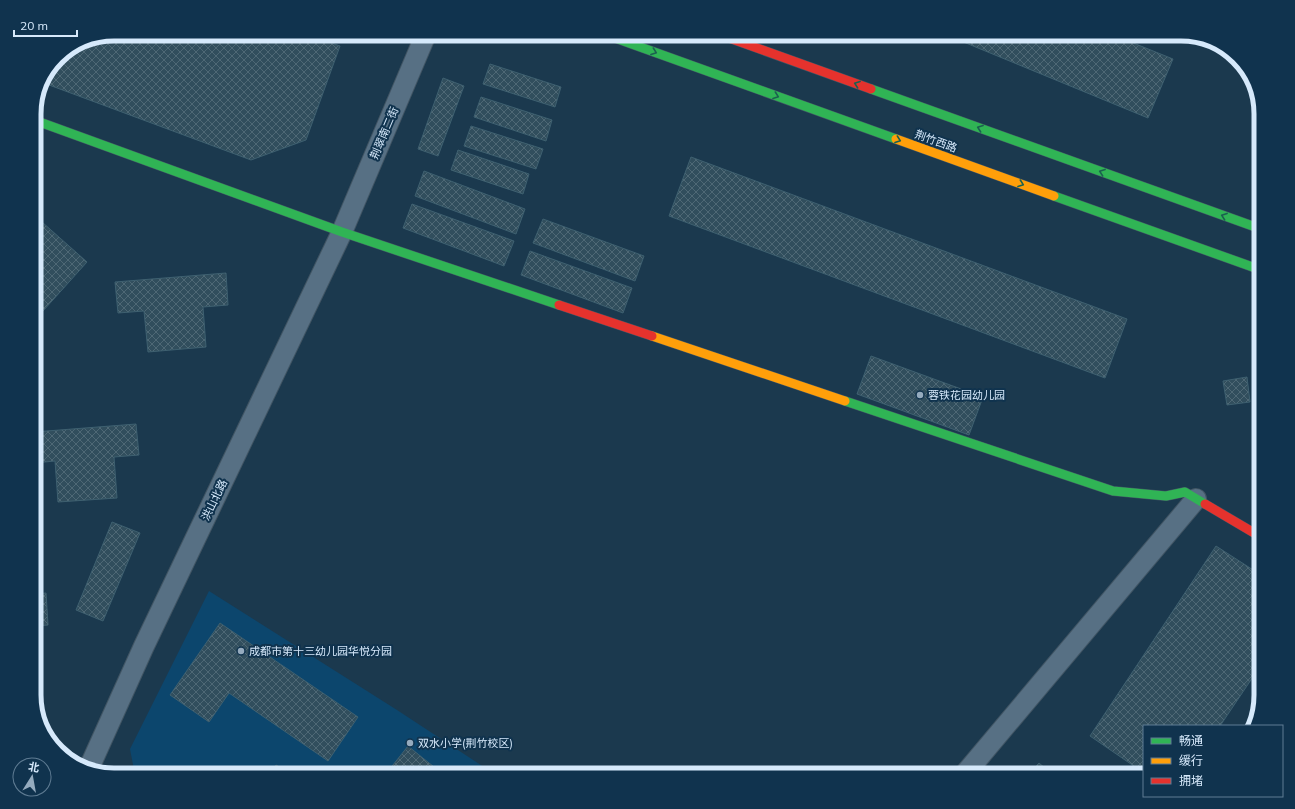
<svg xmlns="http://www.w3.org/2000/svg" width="1295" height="809" viewBox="0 0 1295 809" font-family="Mulish,'Noto Sans SC',sans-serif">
	<defs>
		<pattern id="building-cross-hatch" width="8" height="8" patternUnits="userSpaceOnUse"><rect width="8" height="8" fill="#314e5d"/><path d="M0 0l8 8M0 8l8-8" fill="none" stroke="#4e6875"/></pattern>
	</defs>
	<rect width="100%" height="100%" fill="#1b394e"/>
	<path fill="#0c466d" d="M209,591l188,119 99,65h-361l-5,-26z"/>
	<g fill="url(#building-cross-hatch)" stroke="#3e6070">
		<path d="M114,34h193l33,12 -34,94 -55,20 -210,-78 17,-25 25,-17z"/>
		<path d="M944,34h167l62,25 -25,59z"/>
		<path d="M490,64l71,23 -6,20 -72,-23z"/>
		<path d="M443,78l21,8 -26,70 -20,-7z"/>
		<path d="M481,97l71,23 -6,21 -72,-24z"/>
		<path d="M471,126l72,23 -7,20 -72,-23z"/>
		<path d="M458,150l71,24 -6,20 -72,-24z"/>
		<path d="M691,157l436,162 -22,59 -436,-162z"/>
		<path d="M424,171l101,38 -9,25 -101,-38z"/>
		<path d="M412,204l102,37 -10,25 -101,-38z"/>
		<path d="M543,219l101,37 -9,25 -102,-38z"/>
		<path d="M42,222l45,40 -53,59v-90z"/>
		<path d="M530,251l102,37 -9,25 -102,-38z"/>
		<path d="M226,273l2,32 -25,2 3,40 -58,5 -4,-41 -26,2 -3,-31z"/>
		<path d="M871,356l112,41 -14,38 -112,-41z"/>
		<path d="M1247,377l3,25 -23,3 -4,-24z"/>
		<path d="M136,424l3,31 -25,2 3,41 -59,4 -3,-41 -21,2v-31z"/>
		<path d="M112,522l28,11 -37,88 -27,-11z"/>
		<path d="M1216,546l45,29v90l-41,61h-76v47l-54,-37z"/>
		<path d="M46,593l2,32 -14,1v-32z"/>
		<path d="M220,623l138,94 -30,44 -99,-68 -20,29 -39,-27z"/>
		<path d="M408,746l36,29h-59z"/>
		<path d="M1039,763l14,12h-25z"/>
		<path d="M276,765l16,10h-22z"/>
	</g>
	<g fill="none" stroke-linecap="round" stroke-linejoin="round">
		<g stroke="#415564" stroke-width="22">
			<g id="street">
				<path d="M89,768l55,-122 198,-414 84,-198"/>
				<path d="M964,775l232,-276"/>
			</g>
		</g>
		<g stroke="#415564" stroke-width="10">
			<g id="fast">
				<path d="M604,34l292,105"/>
				<path d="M871,89l390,140"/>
				<path d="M34,120l308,112 217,73"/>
				<path d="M1054,196l207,74"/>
				<path d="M845,401l268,90 53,5 19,-4 20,12"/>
			</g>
		</g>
		<g stroke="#415564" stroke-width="10">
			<g id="slow">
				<path d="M896,139l158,57"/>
				<path d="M652,336l193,65"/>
			</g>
		</g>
		<g stroke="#415564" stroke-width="10">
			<g id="jam">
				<path d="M718,34l153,55"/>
				<path d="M559,305l93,31"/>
				<path d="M1205,504l56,33"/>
			</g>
		</g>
		<use href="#street" stroke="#577084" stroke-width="20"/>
		<use href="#fast" stroke="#30b455" stroke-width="9"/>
		<use href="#slow" stroke="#ff9f0a" stroke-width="9"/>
		<use href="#jam" stroke="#e5322d" stroke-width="9"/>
	</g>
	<defs><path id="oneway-chevron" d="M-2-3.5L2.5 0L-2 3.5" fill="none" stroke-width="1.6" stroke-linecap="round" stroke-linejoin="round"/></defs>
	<g stroke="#1b6050">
		<use href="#oneway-chevron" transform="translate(654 52) rotate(20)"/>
		<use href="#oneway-chevron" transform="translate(857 84) rotate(-160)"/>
		<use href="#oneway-chevron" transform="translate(776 96) rotate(20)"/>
		<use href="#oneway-chevron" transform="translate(980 128) rotate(-160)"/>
		<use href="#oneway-chevron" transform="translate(898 140) rotate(20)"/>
		<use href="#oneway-chevron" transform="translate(1102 172) rotate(-160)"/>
		<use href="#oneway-chevron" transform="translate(1021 184) rotate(20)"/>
		<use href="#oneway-chevron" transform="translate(1224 216) rotate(-160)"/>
	</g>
	<g fill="#95abbe" stroke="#10334e" stroke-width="1.5">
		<circle cx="920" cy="395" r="4"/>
		<circle cx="241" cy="651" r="4"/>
		<circle cx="410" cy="743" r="4"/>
	</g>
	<g text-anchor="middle" stroke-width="4" stroke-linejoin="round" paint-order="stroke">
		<g font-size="11" fill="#d6e9fb" stroke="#10334e">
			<text transform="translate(384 133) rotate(-67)" y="4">荆翠南二街</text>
			<text transform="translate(936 141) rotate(20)" y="4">荆竹西路</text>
			<text transform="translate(214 500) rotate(-64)" y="4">洪山北路</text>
		</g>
		<g font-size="11" fill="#d6e9fb" stroke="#10334e" text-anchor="start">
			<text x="928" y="399">蓉铁花园幼儿园</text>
			<text x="249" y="655">成都市第十三幼儿园华悦分园</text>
			<text x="418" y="747">双水小学(荆竹校区)</text>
		</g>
	</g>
	<path d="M0 0H1295V809H0ZM114 41H1181A73 73 0 0 1 1254 114V695A73 73 0 0 1 1181 768H114A73 73 0 0 1 41 695V114A73 73 0 0 1 114 41Z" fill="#10334e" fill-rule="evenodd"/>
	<path fill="none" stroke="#d6e9fb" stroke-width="5" d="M114 41H1181A73 73 0 0 1 1254 114V695A73 73 0 0 1 1181 768H114A73 73 0 0 1 41 695V114A73 73 0 0 1 114 41Z"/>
	<rect x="1143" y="725" width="140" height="72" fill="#10334e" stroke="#5f7c93"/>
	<rect x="1151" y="738" width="20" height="6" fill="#30b455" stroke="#5f7c93"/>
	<text x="1179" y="745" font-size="12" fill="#d6e9fb">畅通</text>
	<rect x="1151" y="758" width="20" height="6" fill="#ff9f0a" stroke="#5f7c93"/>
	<text x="1179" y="765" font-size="12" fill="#d6e9fb">缓行</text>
	<rect x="1151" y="778" width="20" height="6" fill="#e5322d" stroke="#5f7c93"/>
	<text x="1179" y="785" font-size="12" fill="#d6e9fb">拥堵</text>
	<g transform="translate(32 777) rotate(11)"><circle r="19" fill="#10334e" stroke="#5f7c93"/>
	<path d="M0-3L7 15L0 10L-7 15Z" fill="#95abbe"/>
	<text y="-6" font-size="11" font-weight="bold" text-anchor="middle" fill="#d6e9fb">北</text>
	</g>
	<path d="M14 30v6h63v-6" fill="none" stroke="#d6e9fb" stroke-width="2"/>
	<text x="20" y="30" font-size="12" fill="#d6e9fb" stroke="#10334e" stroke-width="3" paint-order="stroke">20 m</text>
</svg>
